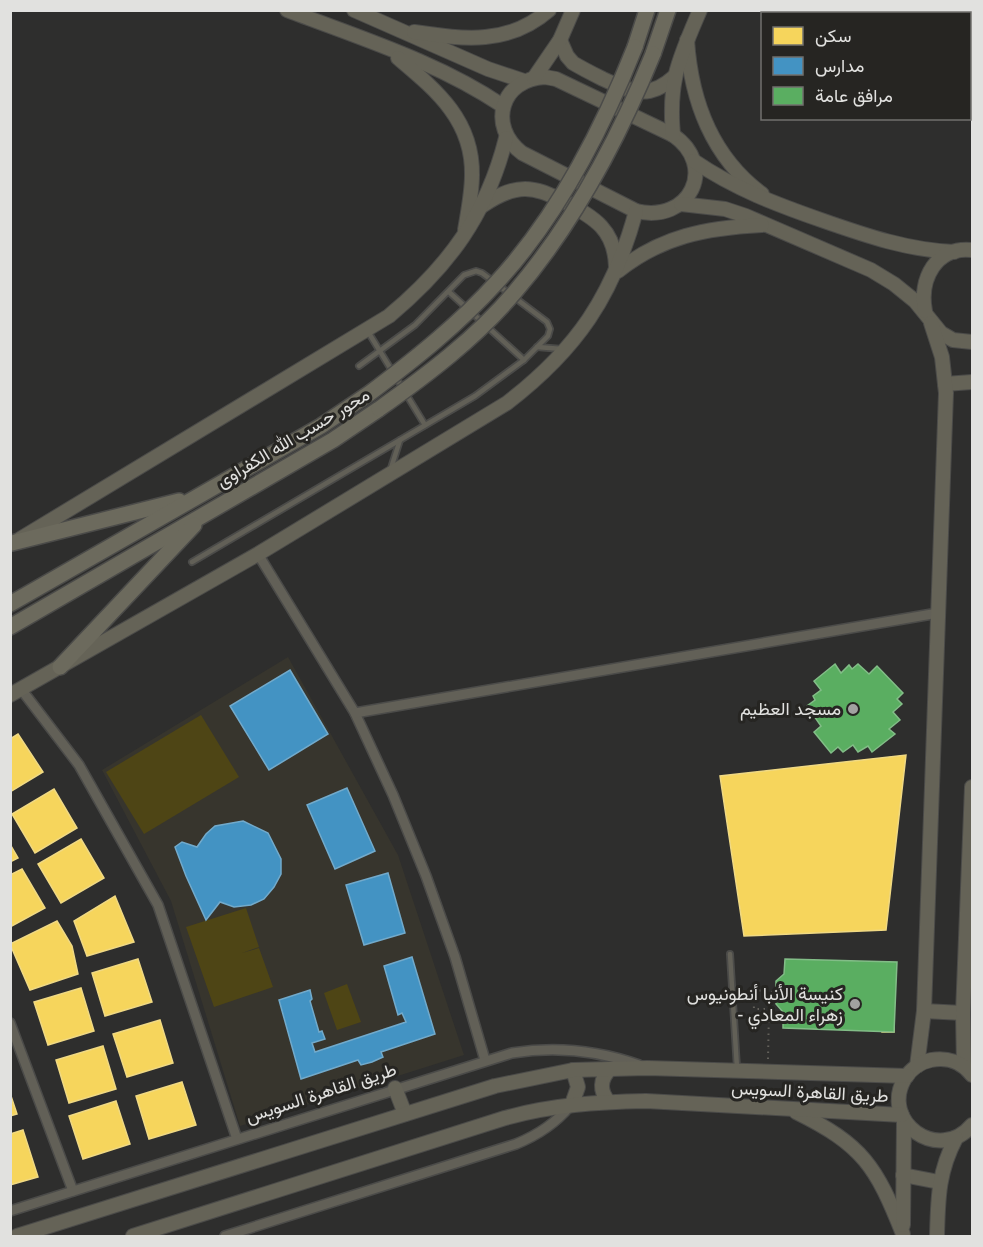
<svg xmlns="http://www.w3.org/2000/svg" width="983" height="1247" viewBox="0 0 983 1247" font-family="'Noto Sans',Vazirmatn,sans-serif">
	<rect width="100%" height="100%" fill="#2e2e2d"/>
	<path fill="#37352d" d="M288,657l110,198 66,200 -224,71 -69,-225 -69,-131z"/>
	<g fill="#4e4515">
		<path d="M201,715l38,62 -95,57 -38,-62z"/>
		<path d="M246,908l13,39 -17,6 17,-5 14,39 -59,20 -28,-80z"/>
		<path d="M347,984l14,38 -24,8 -13,-37z"/>
	</g>
	<g fill="#f6d55c" stroke="#f0d983" stroke-width="1.5">
		<path d="M18,734l25,38 -33,20v-53z"/>
		<path d="M906,755l-20,175 -142,6 -24,-160z"/>
		<path d="M54,789l23,39 -42,25 -23,-39z"/>
		<path d="M81,839l23,39 -43,25 -23,-39z"/>
		<path d="M10,844l8,14 -8,4z"/>
		<path d="M22,869l23,39 -35,19v-52z"/>
		<path d="M115,896l19,46 -47,14 -13,-35z"/>
		<path d="M57,921l15,25 6,28 -48,16 -20,-46z"/>
		<path d="M138,959l14,43 -47,14 -13,-43z"/>
		<path d="M81,988l13,43 -46,14 -14,-43z"/>
		<path d="M160,1020l13,43 -46,14 -14,-43z"/>
		<rect x="882" y="1021" width="12" height="11"/>
		<path d="M103,1046l13,43 -47,14 -13,-43z"/>
		<path d="M182,1082l14,43 -47,14 -13,-43z"/>
		<path d="M10,1093l7,21 -7,2z"/>
		<path d="M116,1101l14,43 -47,15 -14,-43z"/>
		<path d="M23,1130l15,47 -28,8v-51z"/>
	</g>
	<g fill="#4393c3" stroke="#72aacb" stroke-width="1.5">
		<path d="M290,670l38,64 -59,36 -39,-64z"/>
		<path d="M347,788l28,63 -40,18 -28,-64z"/>
		<path d="M243,821l25,12 13,26v15l-7,13 -10,12 -13,6 -17,2 -14,-5 -14,18 -20,-44 -11,-29 7,-5 15,5 9,-13 9,-8z"/>
		<path d="M388,873l17,60 -41,12 -18,-60z"/>
		<path d="M412,957l23,77 -54,18 2,5 -11,5 -11,3 -3,-5 -57,19 -22,-79 31,-10 2,9 -2,2 9,31 3,-1 3,8 -13,4 3,9 91,-30 -4,-9 -4,2 -14,-49z"/>
	</g>
	<g fill="#5aae61" stroke="#82bd87" stroke-width="1.5">
		<path d="M835,664l6,9 8,-8 3,4 6,-5 11,10 8,-8 26,27 -6,6 5,5 -9,8 7,8 -11,9 6,5 -23,18 -4,-6 -10,6 -5,-7 -10,7 -5,-5 -7,6 -17,-21 7,-6 -14,-20 8,-6 -2,-4 8,-6 -7,-9z"/>
		<path d="M785,959l112,3 -3,70 -111,-4v-16l-7,-8v-23l8,-7z"/>
	</g>
	<g fill="none" stroke-linecap="round" stroke-linejoin="round">
		<g stroke="#4b4b49" stroke-width="8">
			<g id="lane">
				<path d="M449,292l75,68"/>
				<path d="M367,330l58,95"/>
				<path d="M537,347l25,2"/>
				<path d="M391,468l9,-28"/>
				<path d="M192,562l283,-166 49,-36 24,-24 2,-7 -3,-7 -65,-49 -6,-2 -12,4 -49,50 -56,41"/>
				<path d="M730,954l7,114"/>
			</g>
		</g>
		<g stroke="#4b4b49" stroke-width="12">
			<g id="street">
				<path d="M258,554l97,159 38,82 33,81 29,81 30,103"/>
				<path d="M21,689l58,76 79,140 79,234"/>
				<path d="M355,713l583,-100"/>
				<path d="M10,1023l63,168"/>
				<path d="M10,1211l502,-158c44,-7 85,-3 127,12"/>
				<path d="M225,1236l291,-92c22,-9 39,-20 54,-38"/>
			</g>
		</g>
		<g stroke="#4b4b49" stroke-width="16">
			<g id="secondary">
				<path d="M287,10c73,28 151,52 216,96"/>
				<path d="M354,10l134,59 36,12"/>
				<path d="M414,32c49,7 94,14 135,-22"/>
				<path d="M560,40l7,16 6,7c10,6 20,11 30,16 28,13 46,21 71,-2"/>
				<path d="M687,40c4,60 25,117 75,154"/>
				<path d="M398,58c38,32 75,62 74,117 0,18 -4,37 -7,55"/>
				<path d="M545,77l11,2 117,56c45,31 17,89 -37,76l-114,-58c-35,-27 -21,-74 23,-76z"/>
				<path d="M534,78l26,-38 13,-30"/>
				<path d="M673,135c-5,-54 6,-76 27,-125"/>
				<path d="M694,161c41,28 84,44 130,60 43,15 84,29 130,31"/>
				<path d="M681,204l44,5 21,7 125,54 23,14 21,17 26,32 12,7 19,2"/>
				<path d="M482,206c13,-9 27,-17 43,-17 15,0 27,7 40,13 30,16 50,28 51,65"/>
				<path d="M618,271c44,-35 88,-43 144,-46"/>
				<path d="M925,311c-6,-32 11,-65 47,-61"/>
				<path d="M945,384l27,-2"/>
				<path d="M20,539l369,-223c60,-50 98,-102 117,-178"/>
				<path d="M10,695l248,-141 249,-151c70,-54 106,-107 129,-192"/>
				<path d="M924,1011l39,2"/>
				<path d="M917,1066l7,-55 22,-618 -4,-36 -11,-34"/>
				<path d="M964,1066l-1,-53 9,-226"/>
				<path d="M972,1075c-10,-13 -25,-18 -41,-15 -10,2 -20,9 -26,18 -26,44 34,86 67,47"/>
				<path d="M395,1088l10,26"/>
				<path d="M609,1102c-10,-11 -9,-23 1,-33"/>
				<path d="M572,1104l6,-17 -5,-17"/>
				<path d="M796,1112c67,33 80,54 107,122"/>
				<path d="M903,1175l36,7"/>
				<path d="M903,1225l1,-105"/>
				<path d="M17,1236l478,-150 78,-16 74,-2 260,8"/>
				<path d="M133,1236l372,-118c46,-13 92,-16 141,-17l256,14"/>
				<path d="M937,1236c1,-37 1,-64 19,-98"/>
			</g>
		</g>
		<g stroke="#4b4b49" stroke-width="18">
			<g id="primary">
				<path d="M635,47l12,-37"/>
				<path d="M653,54l15,-44"/>
				<path d="M12,543l167,-42"/>
				<path d="M10,604l311,-178 49,-33"/>
				<path d="M10,627l323,-187 46,-31"/>
				<path d="M60,667l134,-142"/>
			</g>
		</g>
		<path stroke="#63615b" stroke-width="2" stroke-dasharray="1.5 4.5" stroke-linecap="butt" d="M768,1059l1,-50h-15l-1,-19 30,3"/>
		<use href="#lane" stroke="#626057" stroke-width="4.5"/>
		<use href="#street" stroke="#626057" stroke-width="9"/>
		<use href="#secondary" stroke="#656357" stroke-width="14"/>
		<use href="#primary" stroke="#6c6a5d" stroke-width="15"/>
		<g stroke="#4b4b49" stroke-width="18" stroke-linecap="butt">
			<g id="primary-bridge">
				<path d="M370,393c45,-34 89,-69 127,-111 61,-66 105,-152 138,-235"/>
				<path d="M379,409c48,-34 97,-71 135,-116 60,-70 104,-153 139,-239"/>
			</g>
		</g>
		<use href="#primary-bridge" stroke="#6c6a5d" stroke-width="15"/>
	</g>
	<g fill="#a2a2a1" stroke="#262522" stroke-width="2">
		<circle cx="853" cy="709" r="6"/>
		<circle cx="855" cy="1004" r="6"/>
	</g>
	<g text-anchor="middle" stroke-width="6" stroke-linejoin="round" paint-order="stroke">
		<g font-size="18" fill="#e1e1df" stroke="#262522">
			<text transform="translate(293 438) rotate(-31)" y="6">محور حسب الله الكفراوى</text>
			<text transform="translate(810 1092) rotate(3)" y="6">طريق القاهرة السويس</text>
			<text transform="translate(321 1093) rotate(-18)" y="6">طريق القاهرة السويس</text>
		</g>
		<g font-size="18" fill="#e1e1df" stroke="#262522" text-anchor="end">
			<text x="841" y="715">مسجد العظيم</text>
			<text x="843" y="1000">كنيسة الأنبا أنطونيوس<tspan x="843" dy="21">- زهراء المعادي</tspan></text>
		</g>
	</g>
	<rect width="983" height="1247" fill="none" stroke="#e1e1df" stroke-width="24"/>
	<rect x="761" y="12" width="210" height="108" fill="#262522" stroke="#71706e" stroke-width="1.5"/>
	<rect x="773" y="27" width="30" height="18" fill="#f6d55c" stroke="#71706e" stroke-width="1.5"/>
	<text x="815" y="42" font-size="18" fill="#e1e1df">سكن</text>
	<rect x="773" y="57" width="30" height="18" fill="#4393c3" stroke="#71706e" stroke-width="1.5"/>
	<text x="815" y="72" font-size="18" fill="#e1e1df">مدارس</text>
	<rect x="773" y="87" width="30" height="18" fill="#5aae61" stroke="#71706e" stroke-width="1.5"/>
	<text x="815" y="102" font-size="18" fill="#e1e1df">مرافق عامة</text>
</svg>
